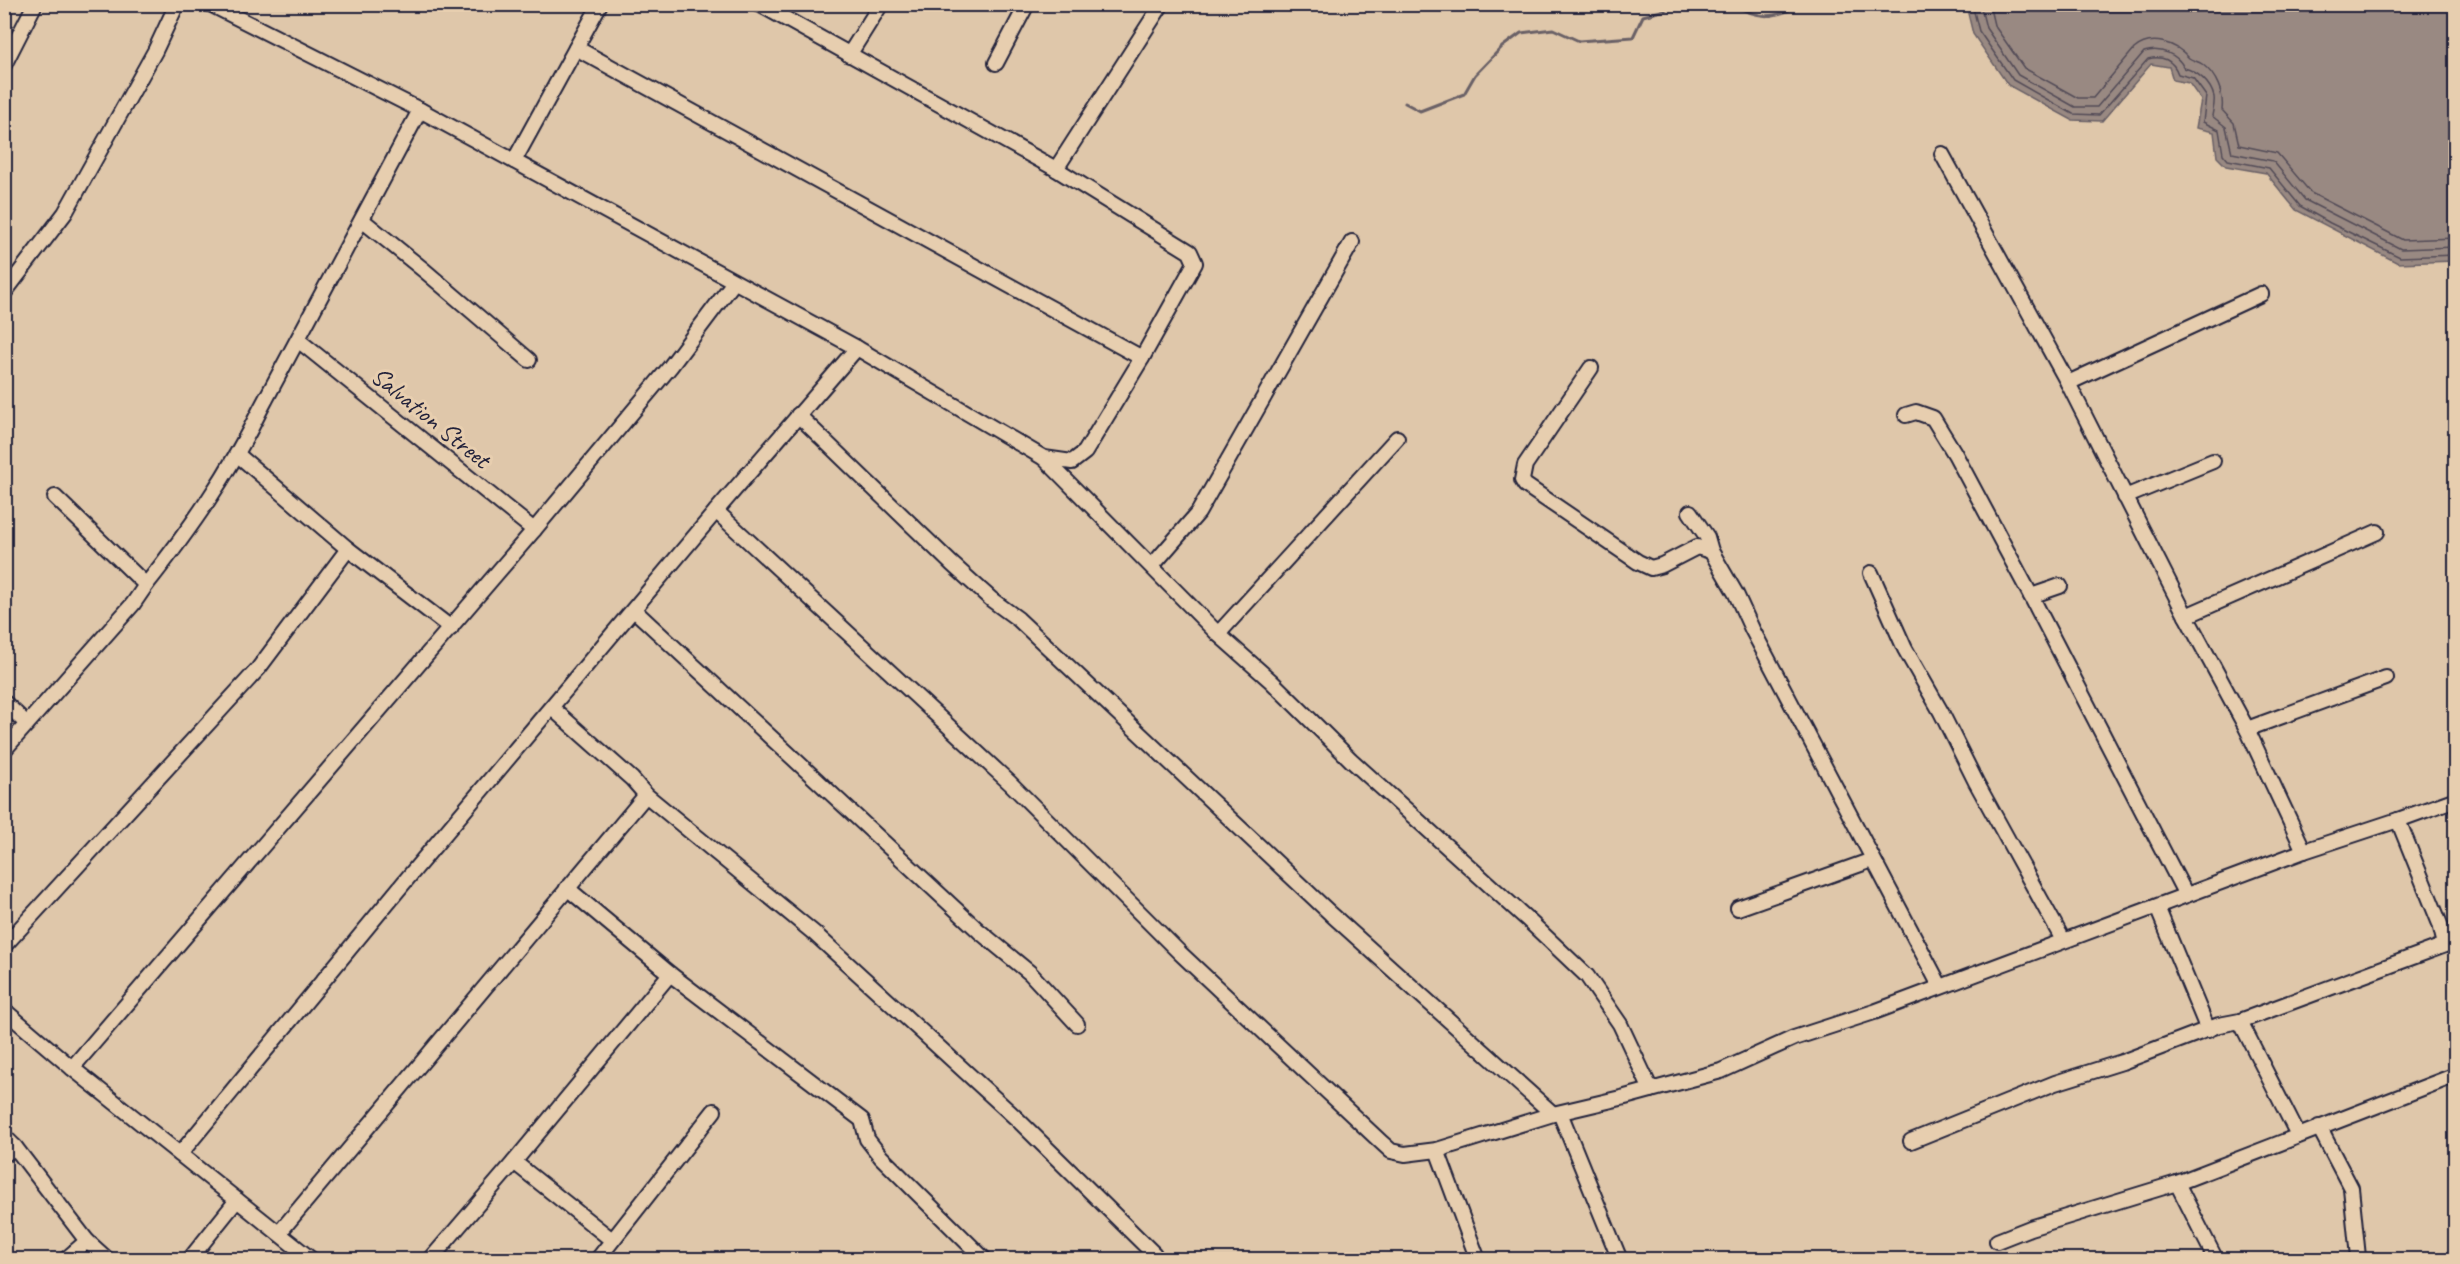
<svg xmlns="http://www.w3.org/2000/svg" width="2460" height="1264" viewBox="0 0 2460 1264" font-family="Caveat,sans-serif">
	<rect width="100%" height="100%" fill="#dfc7aa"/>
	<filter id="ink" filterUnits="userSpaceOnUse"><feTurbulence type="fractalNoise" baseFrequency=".0167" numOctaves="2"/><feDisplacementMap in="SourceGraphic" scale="12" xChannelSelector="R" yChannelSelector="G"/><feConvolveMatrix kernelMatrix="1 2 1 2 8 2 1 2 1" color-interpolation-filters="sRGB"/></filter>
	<g filter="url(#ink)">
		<path fill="#998982" stroke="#696066" stroke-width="1.5" d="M1966,5h489v256l-57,2 -102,-53 -30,-37 -40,-7 -9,-9 -3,-25 -18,-4 5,-28 -12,-17 -16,-3 -4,-13 -18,-3 -49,57 -30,-1 -64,-35 -35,-51z"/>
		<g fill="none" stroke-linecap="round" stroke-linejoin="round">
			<g stroke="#524b57" stroke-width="1.5">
				<path d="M1972,4l7,27 34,49 60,34 26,1 49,-56c14,-4 25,1 30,15l15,4 13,18 -3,26 16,8 4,24 5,6 41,8 31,38 30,17 70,34 56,-2"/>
				<path d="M1980,4l6,24 32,47 57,32h22l47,-55c16,-5 34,2 40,16 13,3 27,15 30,29 1,6 -1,13 -2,19l14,11 6,26 41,8 32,39 96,49 55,-2"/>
				<path d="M1989,4l5,21 30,43 54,30h15l41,-49c17,-15 42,-6 55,9 4,3 9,3 13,6 15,11 22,30 20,46l12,13 5,22 38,8 34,40 92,47 53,-2"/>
			</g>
			<g stroke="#696066" stroke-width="3">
				<path d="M1730,4c34,16 40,15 74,0"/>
				<path d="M1405,103l15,8 44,-17 11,-19 27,-28 19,-14 32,-4 26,12 54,-4 10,-21 22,-6 6,-6"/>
			</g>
			<g stroke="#22223b" stroke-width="18">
				<g id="minor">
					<path d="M210,4l210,106 437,238 187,110 28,4 13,-10 57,-94 -566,-310"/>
					<path d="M759,4l297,165 134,83 5,11 -53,95"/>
					<path d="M849,55l32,-51"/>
					<path d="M996,63l31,-59"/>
					<path d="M4,65l31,-61"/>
					<path d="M1942,154l126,229"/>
					<path d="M514,161l86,-157"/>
					<path d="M1056,169l106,-165"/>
					<path d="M362,220l63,51 104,89"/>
					<path d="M4,293l61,-80 90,-162 22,-47"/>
					<path d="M298,340l236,190"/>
					<path d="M1591,368l-66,97 -3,15 3,5 113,77 13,6 11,-3 35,-18 14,4"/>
					<path d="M798,415l154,149 40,36 26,19 313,295 222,200"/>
					<path d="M1906,415l10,-3 17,6 22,36 76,142"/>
					<path d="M238,455l110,94 103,79"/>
					<path d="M1044,458l174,176 53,47 80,79 175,158 61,58 33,48 31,66"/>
					<path d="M2125,497l88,-36"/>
					<path d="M716,511l294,272 170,170 201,189 10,9 14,3 32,-4 116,-36 72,-17 96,-26 73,-33 80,-26 430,-161 94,-31 58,-21"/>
					<path d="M1690,512l17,25 4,14 25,43 16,35 188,357"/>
					<path d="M1152,566l46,-53 154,-271"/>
					<path d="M1871,573l34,76 36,63 35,70 87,158"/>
					<path d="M146,585c44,-56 83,-111 114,-175l160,-300"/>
					<path d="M2060,586l-29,10 155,299"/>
					<path d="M634,610l345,321 51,42 47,51"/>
					<path d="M2186,616l-118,-233 193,-89"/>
					<path d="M1218,634l179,-196"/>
					<path d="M4,702l23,22"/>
					<path d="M552,708l80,71 14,16 168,138 202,185 138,136"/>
					<path d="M2247,729l139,-51"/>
					<path d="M4,750l129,-146 13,-19 -91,-88"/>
					<path d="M2304,851l-57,-122 -61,-113 191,-84"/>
					<path d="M567,888l103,86 192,146 5,19 14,18 104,103"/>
					<path d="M2157,907l51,123"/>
					<path d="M1738,908l134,-48"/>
					<path d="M4,946l254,-277 90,-120"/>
					<path d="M4,1010l68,58 240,192"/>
					<path d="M2240,1021l58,114"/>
					<path d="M72,1068l462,-538 136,-163 64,-85"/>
					<path d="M1560,1113l60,147"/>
					<path d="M2319,1127l32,61 7,69"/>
					<path d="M4,1136l11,11"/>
					<path d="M1911,1141l144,-58 67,-21 97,-37 21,-4 205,-76 -5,-21 -42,-104"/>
					<path d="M1437,1150l41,110"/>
					<path d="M180,1154l236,-286 300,-357 141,-163"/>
					<path d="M4,1155l11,-8 72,94 21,19"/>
					<path d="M514,1162l98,78"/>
					<path d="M2177,1183l39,77"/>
					<path d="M279,1233l367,-438"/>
					<path d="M1997,1241l33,-13 147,-45 279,-108"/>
					<path d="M65,1260l22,-19"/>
					<path d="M189,1260l48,-60"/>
					<path d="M430,1260l84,-98 156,-188"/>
					<path d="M597,1260l117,-149"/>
				</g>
			</g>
			<use href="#minor" stroke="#e7ceaf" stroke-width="14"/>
		</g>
	</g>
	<g text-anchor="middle" stroke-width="6" stroke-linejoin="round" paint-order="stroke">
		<g font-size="26" fill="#22223b" stroke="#e7ceaf">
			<text transform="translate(431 417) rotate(39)" y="9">Salvation Street</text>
		</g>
	</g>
	<rect width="2460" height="1264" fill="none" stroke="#e7ceaf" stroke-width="24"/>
	<rect x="12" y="12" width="2436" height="1240" fill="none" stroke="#22223b" stroke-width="2" filter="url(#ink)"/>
</svg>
